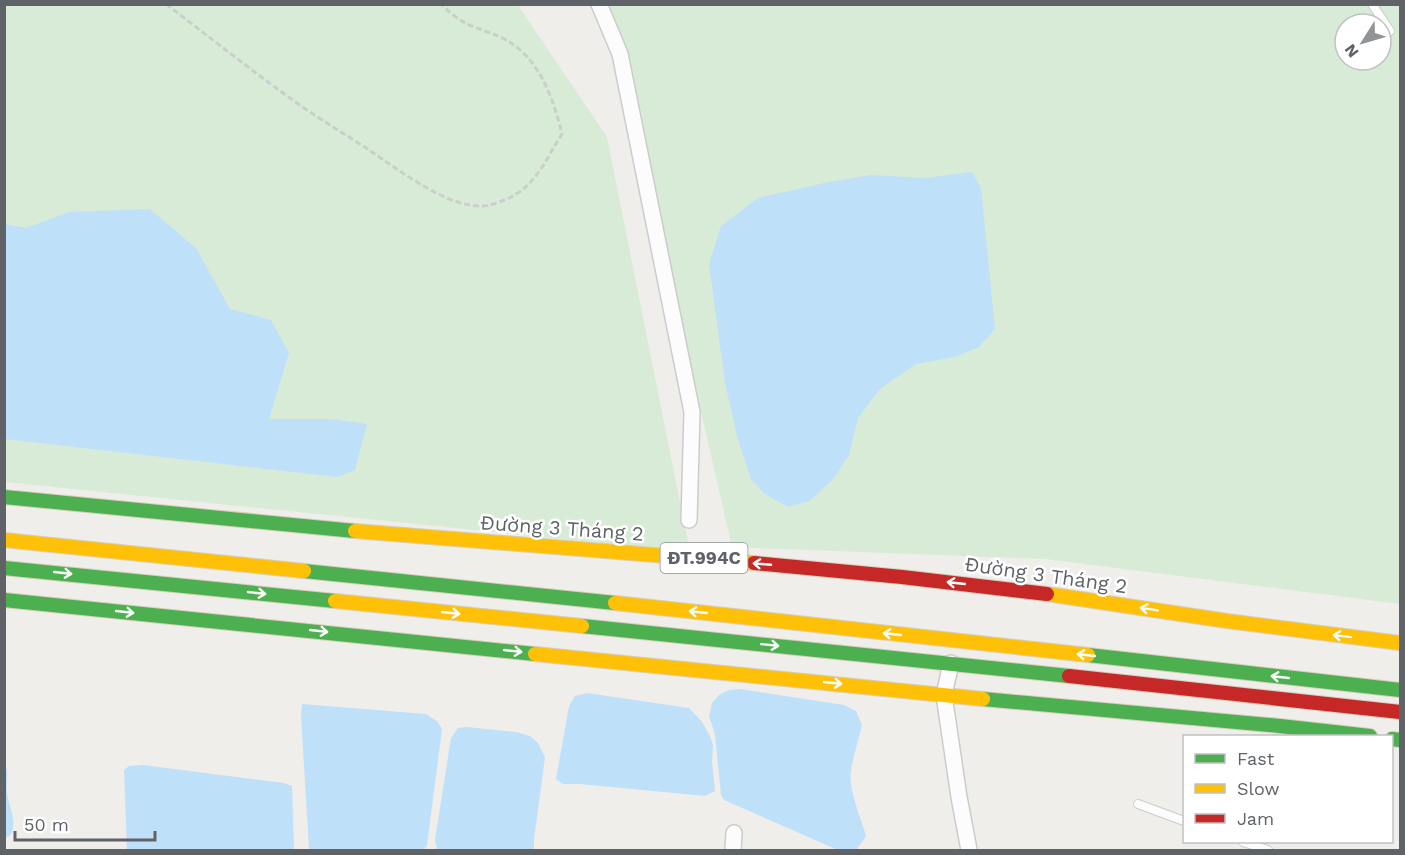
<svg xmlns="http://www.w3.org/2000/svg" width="1405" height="855" viewBox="0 0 1405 855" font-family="'Work Sans',sans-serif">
	<rect width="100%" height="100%" fill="#efeeea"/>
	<g fill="#d8ebd6" fill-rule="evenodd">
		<path d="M5,5h513l89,132 83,415 -685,-70z"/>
		<path d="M608,5h792v599l-355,-45 -313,-12zM1345,24h36v36h-36z"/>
	</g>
	<g fill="#bfe0f9">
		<path d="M972,172l9,16 14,141 -16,18 -24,10 -39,7 -36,25 -22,29 -9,37 -15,23 -24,23 -22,6 -23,-13 -14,-15 -13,-39 -13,-57 -16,-119 12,-38 37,-28 66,-15 47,-8 54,3z"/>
		<path d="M150,209l46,39 34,61 41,11 18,33 -20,66h64l34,5 -12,46 -18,7 -332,-38v-215l21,4 43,-16z"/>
		<path d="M740,689l104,16 12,6 6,14c-3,15 -9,30 -11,46 -3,19 10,46 15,65l-9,13 -19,1 -114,-50 -3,-5 -6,-61 -6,-18 3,-13 7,-8 10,-5z"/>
		<path d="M587,693l102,15 13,14 8,14 3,9 -1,17 3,29 -10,5 -125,-12h-17l-7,-5 13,-73 6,-10z"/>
		<path d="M302,704l124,10 11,7 5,8 -15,116 -3,5h-114l-1,-2 -8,-133z"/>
		<path d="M467,727l49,5 14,4 8,7 7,14 -11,82v11h-97l-2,-10 16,-102 7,-10z"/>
		<path d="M5,763c4,10 1,19 2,29 1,12 10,28 5,40 -2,4 -3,4 -7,6z"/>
		<path d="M143,765l141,18 8,3 2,64h-167l-3,-80 5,-4z"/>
	</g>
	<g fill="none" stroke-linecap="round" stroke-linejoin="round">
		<g stroke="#cbcccc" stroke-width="10">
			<g id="lane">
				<path d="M1372,4l18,27"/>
				<path d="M1138,804l46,17"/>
				<path d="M1243,842l25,8"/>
			</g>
		</g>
		<g stroke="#cbcccc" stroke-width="18">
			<g id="street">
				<path d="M599,4l21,50 72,358 -3,108"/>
				<path d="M951,663l-7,32 15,102 10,53"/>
				<path d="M733,850l1,-17"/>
			</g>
		</g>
		<g stroke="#d7ceb8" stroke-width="16">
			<g id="fast">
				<path d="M4,497l351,34"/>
				<path d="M4,568l331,33"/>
				<path d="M304,571l311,32"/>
				<path d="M4,600l531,54"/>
				<path d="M582,626l487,50"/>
				<path d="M1088,655l312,35"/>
				<path d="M983,699l297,27 90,10"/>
				<path d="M1392,739l8,1"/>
			</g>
		</g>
		<g stroke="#d7ceb8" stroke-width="16">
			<g id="slow">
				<path d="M355,531l399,32"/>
				<path d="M4,540l300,31"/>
				<path d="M1047,594l180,27 173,22"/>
				<path d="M335,601l247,25"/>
				<path d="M615,603l473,52"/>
				<path d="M535,654l448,45"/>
			</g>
		</g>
		<g stroke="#d7ceb8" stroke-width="16">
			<g id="jam">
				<path d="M754,563l148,14 145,17"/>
				<path d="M1069,676l331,36"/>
			</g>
		</g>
		<path stroke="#cacfcc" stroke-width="3" stroke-dasharray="6 3" stroke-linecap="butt" d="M166,4c46,35 91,71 138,104 22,15 44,28 65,42 30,20 77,57 113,56 7,0 15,-3 22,-6 32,-12 41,-40 58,-66 -9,-36 -22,-75 -56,-94 -12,-7 -26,-10 -39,-16 -9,-5 -18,-12 -26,-20"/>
		<use href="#lane" stroke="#fdfcfc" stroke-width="8"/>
		<use href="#street" stroke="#fdfcfc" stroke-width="15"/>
		<use href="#fast" stroke="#4caf50" stroke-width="14"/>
		<use href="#slow" stroke="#ffc107" stroke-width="14"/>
		<use href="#jam" stroke="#c62828" stroke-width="14"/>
	</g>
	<defs><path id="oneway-shaft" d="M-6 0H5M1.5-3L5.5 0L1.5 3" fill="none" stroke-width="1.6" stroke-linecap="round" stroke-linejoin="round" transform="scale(1.5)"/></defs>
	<g stroke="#f6fbf6">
		<use href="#oneway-shaft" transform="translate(762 564) rotate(-175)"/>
		<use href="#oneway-shaft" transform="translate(63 573) rotate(6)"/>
		<use href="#oneway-shaft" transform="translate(956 583) rotate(-174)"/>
		<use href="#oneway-shaft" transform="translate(257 593) rotate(6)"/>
		<use href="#oneway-shaft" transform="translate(1149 609) rotate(-171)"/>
		<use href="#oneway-shaft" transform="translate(125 612) rotate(6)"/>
		<use href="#oneway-shaft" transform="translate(698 612) rotate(-174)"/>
		<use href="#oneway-shaft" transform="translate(451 613) rotate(6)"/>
		<use href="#oneway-shaft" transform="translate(319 631) rotate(6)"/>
		<use href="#oneway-shaft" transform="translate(892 634) rotate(-174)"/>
		<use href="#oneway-shaft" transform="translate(1342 636) rotate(-173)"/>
		<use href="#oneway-shaft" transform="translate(770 645) rotate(6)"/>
		<use href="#oneway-shaft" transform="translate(513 651) rotate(6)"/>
		<use href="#oneway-shaft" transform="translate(1086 655) rotate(-174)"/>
		<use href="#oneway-shaft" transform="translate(1280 677) rotate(-174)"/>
		<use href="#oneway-shaft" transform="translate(833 683) rotate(6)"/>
	</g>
	<g text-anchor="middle" stroke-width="5" stroke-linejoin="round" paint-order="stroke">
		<rect fill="#fff" stroke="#8f9295" stroke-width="1.5" x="660.5" y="543" width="87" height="30" rx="4.5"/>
		<g font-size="18" font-weight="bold" fill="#5f6368">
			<text x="704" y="564">ĐT.994C</text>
		</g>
		<g font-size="20" fill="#5f6368" stroke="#fff">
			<text transform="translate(562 528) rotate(4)" y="7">Đường 3 Tháng 2</text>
			<text transform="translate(1046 575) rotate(8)" y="7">Đường 3 Tháng 2</text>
		</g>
	</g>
	<rect width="1405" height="855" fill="none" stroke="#5f6368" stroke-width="12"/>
	<rect x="1183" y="735" width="210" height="108" fill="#ffffff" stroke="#bfc1c3" stroke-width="1.5"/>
	<rect x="1195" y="754" width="30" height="9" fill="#4caf50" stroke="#bfc1c3" stroke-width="1.5"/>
	<text x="1237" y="765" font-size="18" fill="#5f6368">Fast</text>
	<rect x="1195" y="784" width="30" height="9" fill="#ffc107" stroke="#bfc1c3" stroke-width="1.5"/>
	<text x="1237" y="795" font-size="18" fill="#5f6368">Slow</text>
	<rect x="1195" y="814" width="30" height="9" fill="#c62828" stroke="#bfc1c3" stroke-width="1.5"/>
	<text x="1237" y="825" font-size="18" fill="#5f6368">Jam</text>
	<g transform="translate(1363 42) rotate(233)"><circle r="28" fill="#ffffff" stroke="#bfc1c3" stroke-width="1.5"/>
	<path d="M0-4.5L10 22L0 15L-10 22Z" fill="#919496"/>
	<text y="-9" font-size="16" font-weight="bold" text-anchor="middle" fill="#5f6368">N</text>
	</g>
	<path d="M15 831v9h140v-9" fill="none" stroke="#5f6368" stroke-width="3"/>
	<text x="24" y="831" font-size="18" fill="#5f6368" stroke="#ffffff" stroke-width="4.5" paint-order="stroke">50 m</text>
</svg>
